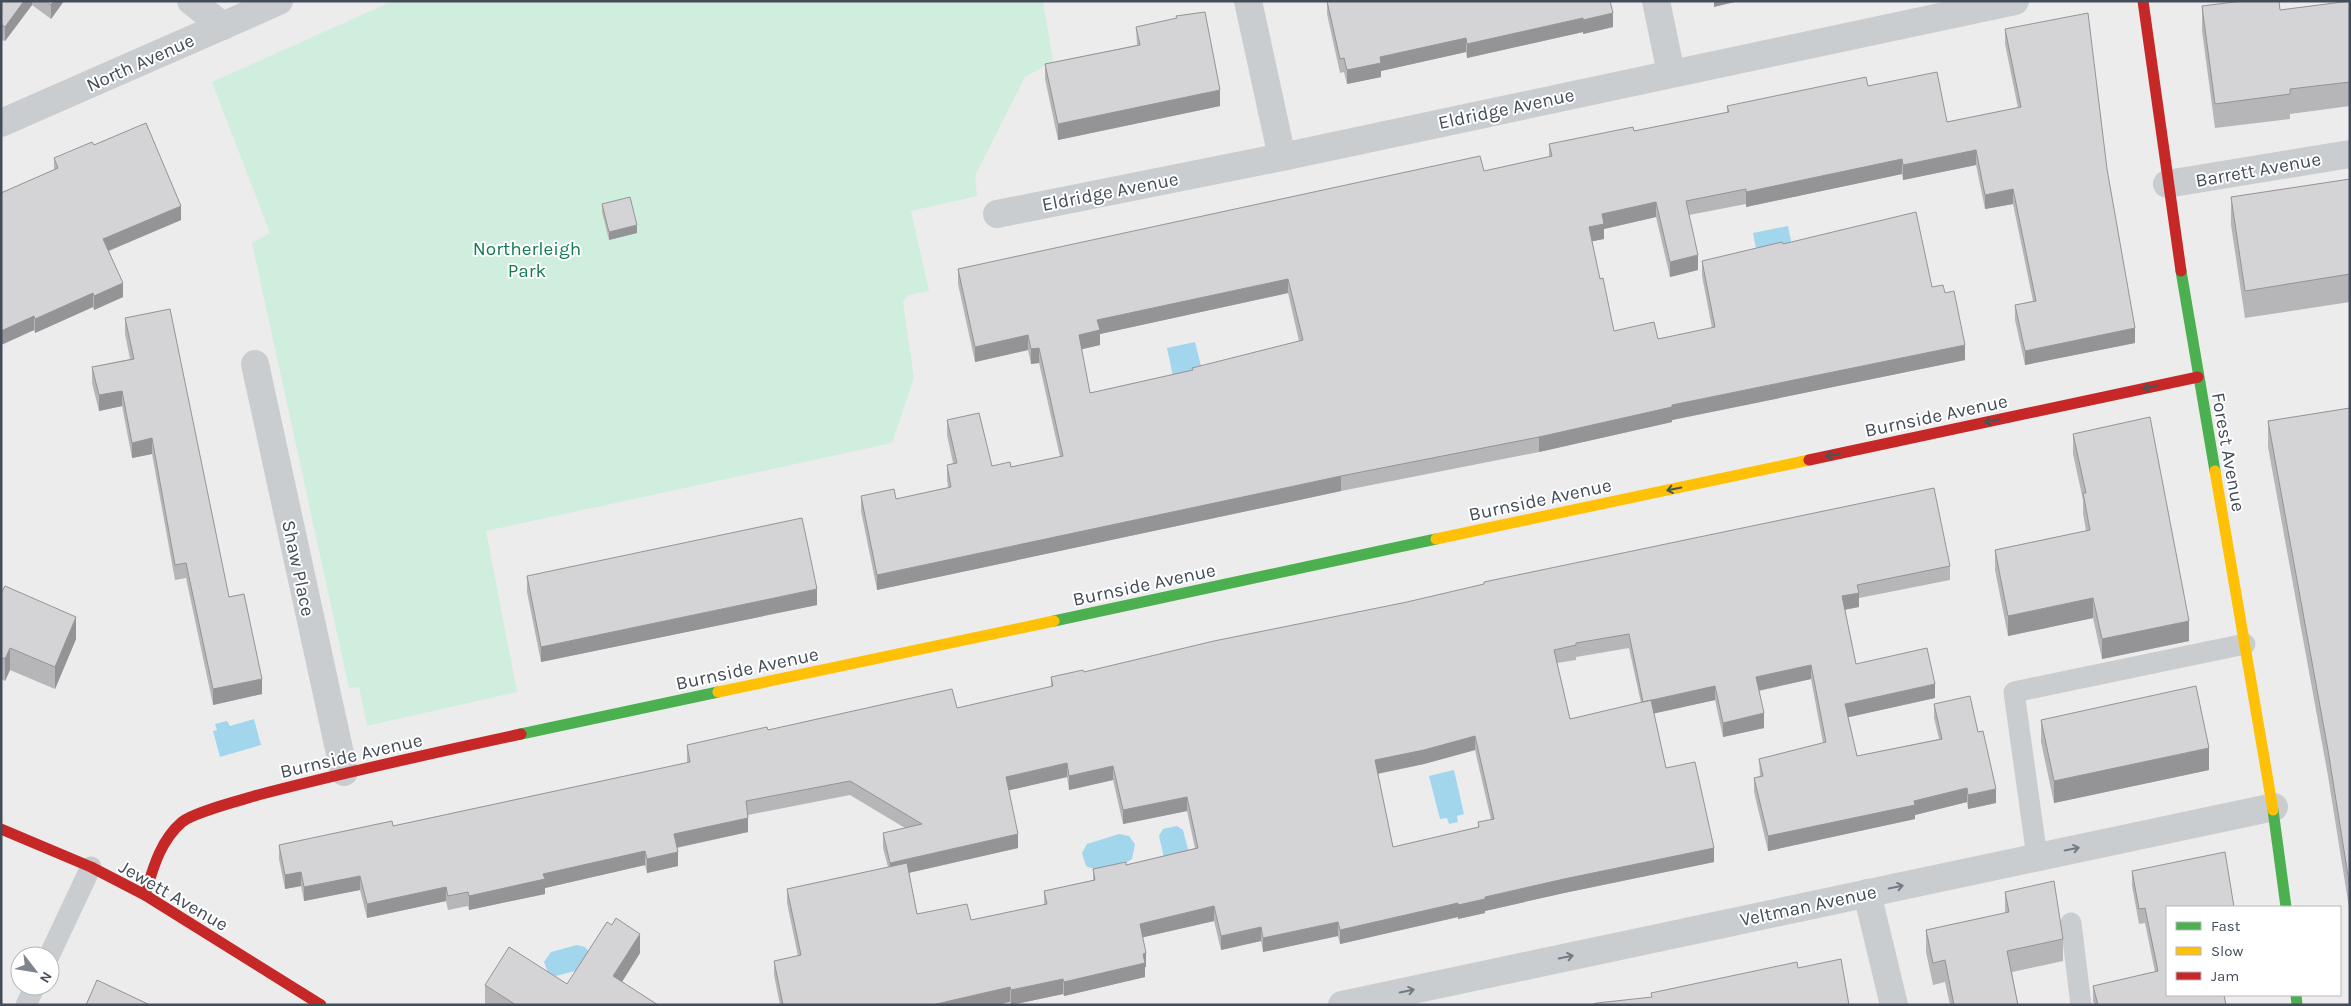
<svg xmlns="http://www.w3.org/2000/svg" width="2351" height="1006" viewBox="0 0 2351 1006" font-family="Karla,sans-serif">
	<rect width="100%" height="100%" fill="#edecec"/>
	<path fill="#cfeedd" d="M393,1h650l10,60 -28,16 -50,99 2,20 -66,15 18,80 -20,4 -6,7 11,76 -22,65 -406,88 31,161 -150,34 -8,-39 -10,1 -97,-445 18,-10 -58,-151z"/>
	<g fill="#a1d6ed">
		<path d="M1788,226l4,20 -35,8 -4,-21z"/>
		<path d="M1195,342l7,28 -29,6 -6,-28z"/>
		<path d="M254,719l7,26 -41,12 -7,-26 4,-1 -2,-6 12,-3 3,5z"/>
		<path d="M1454,770l10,44 -7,2 1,6 -9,2 -2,-6 -7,1 -11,-43z"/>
		<path d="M1177,826l6,4 9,34 -25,7 -8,-35 4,-7z"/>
		<path d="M1119,834l10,2 6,8 -3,15c-10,8 -34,14 -46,7l-4,-13 5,-9z"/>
		<path d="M577,945l8,2 5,6 -8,16 -26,7 -8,-3 -4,-11 7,-10z"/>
	</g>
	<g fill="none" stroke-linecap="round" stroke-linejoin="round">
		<g stroke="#cacdd0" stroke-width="21">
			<path d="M2037,857l-23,-165 231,-48"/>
			<path d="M2071,923l10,82"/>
			<path d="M49,956l42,-89"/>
			<path d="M26,1005l9,-19"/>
		</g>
		<g stroke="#cacdd0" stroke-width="28">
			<path d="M191,1l32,25"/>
			<path d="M1248,1l34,156"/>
			<path d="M1656,1l15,72"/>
			<path d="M1,123l278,-122"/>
			<path d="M2167,184l183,-30"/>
			<path d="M997,214l285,-57 733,-156"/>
			<path d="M255,364l89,408"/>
			<path d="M1867,893l27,112"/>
			<path d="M1342,1005l932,-198"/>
		</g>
		<g stroke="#4caf50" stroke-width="11">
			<path d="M2181,271l34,200"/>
			<path d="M1054,621l382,-82"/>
			<path d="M521,734l197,-42"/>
			<path d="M2273,810l13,97"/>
			<path d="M2296,995l1,10"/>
		</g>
		<g stroke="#ffc107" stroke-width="11">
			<path d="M2215,471l58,339"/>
			<path d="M1436,539l373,-79"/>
			<path d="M718,692l336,-71"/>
		</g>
		<g stroke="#c62828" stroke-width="11">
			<path d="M2143,1l38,270"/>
			<path d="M1809,460l389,-83"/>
			<path d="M1,829l90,38 54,28 176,110"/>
			<path d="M145,895c8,-27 15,-54 37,-73 12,-10 60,-22 76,-27 87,-23 175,-42 263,-61"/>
		</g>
	</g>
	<g fill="#b6b6b9" fill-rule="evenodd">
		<path d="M1,1h63l-13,18 -19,-14 -27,36 -3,-1z"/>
		<path d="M1327,1h283l3,26 -30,7v-2l-116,26 -1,-6 -85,19v6l-34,7 -3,-12 -4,1 -13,-59z"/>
		<path d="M2350,1v105l-60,8v5l-75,9 -13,-97v-25l78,4z"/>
		<path d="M1136,27l84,79 -162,34 -13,-61v-15l92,-19z"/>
		<path d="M2005,29l102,140 28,174 -110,22 -10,-45v-15l18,-4 -20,-97 -28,5 -9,-44 -73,15 -1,-6 -156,33v-3l-57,11 9,55 -28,7 -14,-60 -52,12v10l-12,2 8,38 14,52 44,8 54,-11 -10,-52v-15l81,-17 149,43 13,6 20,67 -293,60v2l-133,30 -198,39 -464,99 -16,-79v-15l35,3 52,-11 -1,-8v-15l6,-2 -6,-28v-15l45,46 19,1 49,-10 -21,-94 -8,1 -3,-14 -53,12 -17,-78v-15l526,-98 65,-14v-13l85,-13 93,-19v-6l141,-20 79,36 71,-14 -13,-64zM1288,293l11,48 -107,29 -102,23 -9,-44 19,-4v-11z"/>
		<path d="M94,145l87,75 -72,31 14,46 -29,13 -1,-3 -58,26 -1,-3 -33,15v-152l53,-23v-12z"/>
		<path d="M2350,179v123l-105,16 -14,-93v-28z"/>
		<path d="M602,204l35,29 -28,7 -7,-28z"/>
		<path d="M125,318l104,279 33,97 -49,11 -27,-127 -11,2 -23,-126 -20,4 -10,-52 -23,5 -7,-28v-16l38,-8 -5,-25z"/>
		<path d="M2350,408v506l-22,-138 -60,-329v-26z"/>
		<path d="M2073,434l116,207 -87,18 -9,-41 -85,18 -13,-66v-20l91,-19 -3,-18v-13l-10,-46z"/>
		<path d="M1950,566v14l-91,18v9l-14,3 11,54 79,34 -87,19 9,39 82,-17 -5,-21v-14l44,28 18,71 -28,6 -1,-7 -52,13v4l-147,32 -14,-59v-14l6,-2 -1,-17 64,-16 -12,-64 -52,12 5,37 -41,9 -8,-37 -61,13 12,55 48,94 -150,31 -79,18v2l-27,6v-2l-118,27 -2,-8 -75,16 -2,-11 -40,9 -7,-29 -71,16 3,30h-1v10l-81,19 -1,-2 -52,11 -1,-3 -14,3h-216l-6,-30v-14l24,-5 -11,-53v-14l101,-22 -5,-19v-15l22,-5 -55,-33 -102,20v17l-71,16 1,18 -31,7 -2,-8 -100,23v6l-76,16 -1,-4 -20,4 -2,-9 -79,17 -7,-28 -56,11 -3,-15 -16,3 -6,-30v-14l114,-19 294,-63v-18l81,-15 189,-22 94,-21v-10l33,-5zM1629,648l12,55 -71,16 -13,-56 19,-3v-3zM1475,750l16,70 -13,2v5l-85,20 -15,-73 46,-10zM1067,777l2,13 44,-10 10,44 64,-13 8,37 -69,17 -33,4v11l-49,11v14l-73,15 -54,-6 -8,-41 109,-25 -9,-58z"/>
		<path d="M527,576l290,29 -276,57 -14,-70z"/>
		<path d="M1,593l75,46 -21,50 -45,-19 -5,11 -4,-2z"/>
		<path d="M2041,720l168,50 -155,33 -13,-61z"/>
		<path d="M2132,871l35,36 59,98h-132l-1,-4v-15l62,-14 -10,-49 -6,1 -7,-38z"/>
		<path d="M2005,892l58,47v22l-51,11 6,33h-68l-5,-23 -12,3 -7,-33v-22l79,-17z"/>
		<path d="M640,953l-18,29 36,23 -173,-1v-19l82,-1z"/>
	</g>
	<g fill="#949496">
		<path d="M24,1h8v4l-27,36v-14z"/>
		<path d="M53,1h11l-13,18v-14z"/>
		<path d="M1714,1h25l-25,6z"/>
		<path d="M1613,13v14l-30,7v-14z"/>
		<path d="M1583,18v14l-116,26v-14z"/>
		<path d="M2,25v15l-1,1v-14z"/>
		<path d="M1466,38v14l-85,19v6l-34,7v-14l33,-13z"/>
		<path d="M1220,90v16l-162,34v-16z"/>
		<path d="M1976,150v15l-73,15v-15z"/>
		<path d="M1902,159v15l-156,33v-15z"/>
		<path d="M2013,189v15l-28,5v-14z"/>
		<path d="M1656,202v15l-52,12v10l-15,3v-15l13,-13z"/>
		<path d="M181,206v14l-78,33v-14z"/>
		<path d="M637,225v8l-28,7v-8z"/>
		<path d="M1698,255v15l-28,7v-15z"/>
		<path d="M1288,279v14l-188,41v11l-21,5v-15l18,-15z"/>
		<path d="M123,283v14l-29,13v-14z"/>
		<path d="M93,293v14l-58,26v-14z"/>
		<path d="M34,316v14l-33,15v-14z"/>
		<path d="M2135,328v15l-110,22v-14z"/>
		<path d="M1028,335v15l-53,12v-15z"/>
		<path d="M1965,345v15l-293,60v2l-133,30v-15l133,-32z"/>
		<path d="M1039,348v15l-8,1v-15z"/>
		<path d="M122,391v15l-23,5v-16z"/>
		<path d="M152,438v16l-20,4v-15z"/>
		<path d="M1341,476v15l-464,99v-15z"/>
		<path d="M817,589v16l-276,57v-15z"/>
		<path d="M1859,593v14l-17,3v-14z"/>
		<path d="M2093,598v20l-85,18v-20z"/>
		<path d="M76,617v22l-21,50v-22z"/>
		<path d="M2189,621v20l-87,18v-20z"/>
		<path d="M10,648v22l-5,11v-22z"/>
		<path d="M1811,665v14l-55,12v-14z"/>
		<path d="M262,679v15l-49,11v-16z"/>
		<path d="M1935,684v14l-90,20v-14z"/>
		<path d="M1715,686v14l-72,16v-14z"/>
		<path d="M1764,713v15l-41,9v-14z"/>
		<path d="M1475,736v14l-51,14 -49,10v-14z"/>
		<path d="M2209,748v22l-155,33v-22z"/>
		<path d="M1067,763v14l-61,14v-14z"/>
		<path d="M1113,766v14l-44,10v-14z"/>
		<path d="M1967,788v14l-52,13v4l-147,32v-15z"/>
		<path d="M1996,789v14l-28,6v-14z"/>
		<path d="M1187,797v14l-64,13v-14z"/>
		<path d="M748,818v14l-74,16v-14z"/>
		<path d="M1018,834v14l-128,29v-14z"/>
		<path d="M1714,848v14l-150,31 -79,18v2l-27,6v-14l27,-8 79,-18z"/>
		<path d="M645,851v14l-100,23v6l-76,16v-14l74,-22z"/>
		<path d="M678,852v14l-31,7v-14z"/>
		<path d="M301,872v14l-16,3v-14z"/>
		<path d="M360,876v14l-56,11v-14z"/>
		<path d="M446,887v14l-79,17v-14z"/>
		<path d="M1458,903v14l-118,27v-14z"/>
		<path d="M1214,906v15l-74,17v-14z"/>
		<path d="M1338,922v14l-75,16v-14z"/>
		<path d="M1261,927v14l-40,9v-14z"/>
		<path d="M640,934v19l-27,43v-20z"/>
		<path d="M1146,953v14h-1v10l-81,19v-14z"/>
		<path d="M1063,979v15l-52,11v-15z"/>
		<path d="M1010,987v15l-14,3h-64z"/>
	</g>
	<g fill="#d4d4d7" stroke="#949496" fill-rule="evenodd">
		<path d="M1,1h23l-19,26 -3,-2 -1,2z"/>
		<path d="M46,1h7l-2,4z"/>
		<path d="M1327,1h283l3,12 -30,7v-2l-116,26 -1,-6 -86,19 1,6 -34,7 -3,-12 -4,1z"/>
		<path d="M2242,1h37l1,9 70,-9v81l-60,7v5l-75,10 -13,-98z"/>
		<path d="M1205,12l15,78 -162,34 -13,-60 95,-19 -4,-18 41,-9 -1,-2z"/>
		<path d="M2088,13l19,156 28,159 -110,23 -10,-46 21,-4 -23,-112 -28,6 -9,-45 -73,15 -1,-6 -156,33v-3l-60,12 12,54 -28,7 -14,-60 -54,12 2,10 -15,3 11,52 3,-1 11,53 40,-9 4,17 57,-12 -13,-66 80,-19 1,2 133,-32 16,75 11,-2 2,8 9,-2 11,54 -293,60v2l-133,30 -198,39 -464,99 -16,-79 33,-7 2,10 55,-12 -4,-22 10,-2 -10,-43 32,-7 13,53 18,-4 1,5 52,-11 -24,-108 -8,1 -3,-14 -53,12 -17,-78 522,-113 4,15 68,-15 -3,-12 84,-17 1,4 95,-19 -2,-6 139,-29 2,9 69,-14 10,50 74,-15 -16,-78zM1288,279l15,61 -111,28 1,2 -103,23 -11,-58 21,-5 -3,-10z"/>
		<path d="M146,123l35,83 -78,33 20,44 -29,13 -1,-3 -58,26 -1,-3 -33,15v-138l57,-25 -4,-10 38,-16 2,3z"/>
		<path d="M2350,179v95l-105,17 -14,-94z"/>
		<path d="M630,197l7,28 -28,7 -7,-28z"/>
		<path d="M170,309l59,288 15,-3 18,85 -49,10 -27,-126 -11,2 -23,-127 -20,5 -10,-52 -23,4 -7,-28 42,-8 -9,-41z"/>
		<path d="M2350,408v480l-22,-138 -60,-329z"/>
		<path d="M2150,417l39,204 -87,18 -9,-41 -85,18 -13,-66 95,-20 -7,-37h3l-13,-59z"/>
		<path d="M1934,488l16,78 -93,19 2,8 -17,3 14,68 71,-16 8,36 -90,20 12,52 85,-17 -8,-35 36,-8 8,36 5,-1 13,58 -28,6 -1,-7 -53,13 1,4 -147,31 -14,-58 9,-2 -4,-17 67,-17 -15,-77 -55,12 8,36 -41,10 -8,-37 -72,16 -14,-68 -53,9v2l-22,5 16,69 81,-19 15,68 29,-6 19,86 -150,31 -79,18v2l-27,6v-2l-118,27 -2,-8 -75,16 -2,-11 -40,9 -7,-30 -74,18 6,29 -3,1 2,9 -81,19 -1,-3 -52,11 -1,-3 -78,18h-149l-9,-44 27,-6 -14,-66 120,-26 10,51 50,-10 4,16 76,-16 -3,-13 51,-11 -2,-11 33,-7v3l72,-17 -11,-51 -64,13 -10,-44 -44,10 -2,-13 -61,14 12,57 -128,29 -7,-30 39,-9 -72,-43 -104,20 2,17 -74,16 4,18 -31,7 -2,-8 -102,23 2,5 -76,17 -1,-4 -20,4 -2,-9 -79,17 -7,-28 -56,11 -3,-15 -16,3 -6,-30 113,-24 1,5 297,-64 -3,-17 80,-18 1,3 184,-41 5,19 96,-22 -2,-9 32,-7 1,2 130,-31 193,-39 77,-18v-2zM1475,736l19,83 -16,3 1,5 -86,20 -18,-87 49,-10z"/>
		<path d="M802,518l15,71 -276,58 -14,-71z"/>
		<path d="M5,586l71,31 -21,50 -45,-19 -5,11 -4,-2v-64z"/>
		<path d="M2196,686l13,62 -155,33 -13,-61z"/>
		<path d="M2225,852l9,55h-67v88h57l2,10h-128l-5,-19 65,-15 -13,-63 -6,1 -7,-38z"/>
		<path d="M2054,881l9,58 -56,12 11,54h-64l-9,-45 -12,3 -7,-33 83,-18 -4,-20z"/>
		<path d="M616,918l24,16 -27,42 45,29h-142l-31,-20 24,-38 58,37 40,-62 5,3z"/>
		<path d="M1841,959l8,46h-259l7,-2 55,-6 -1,-4 146,-31 1,6z"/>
		<path d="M97,980l53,25h-64z"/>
	</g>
	<defs><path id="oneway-shaft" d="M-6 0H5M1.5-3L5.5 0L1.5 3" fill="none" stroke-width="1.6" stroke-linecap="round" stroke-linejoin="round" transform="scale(1.25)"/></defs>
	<g stroke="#445758">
		<use href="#oneway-shaft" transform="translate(2150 387) rotate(168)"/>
		<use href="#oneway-shaft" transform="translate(1992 421) rotate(168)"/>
		<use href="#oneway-shaft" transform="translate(1833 455) rotate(168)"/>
		<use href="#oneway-shaft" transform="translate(1674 489) rotate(168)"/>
	</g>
	<g stroke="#727a83">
		<use href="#oneway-shaft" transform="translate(2072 849) rotate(-12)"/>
		<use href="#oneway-shaft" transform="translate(1896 887) rotate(-12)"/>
		<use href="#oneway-shaft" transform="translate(1566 957) rotate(-12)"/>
		<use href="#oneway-shaft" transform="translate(1407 991) rotate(-12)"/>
	</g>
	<g text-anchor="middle" stroke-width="4" stroke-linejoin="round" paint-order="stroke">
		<g font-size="19" fill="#434d59" stroke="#fff">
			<text transform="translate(140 62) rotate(-24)" y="7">North Avenue</text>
			<text transform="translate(1506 108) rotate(-12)" y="7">Eldridge Avenue</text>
			<text transform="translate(2258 169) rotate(-10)" y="7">Barrett Avenue</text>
			<text transform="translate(1110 191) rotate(-11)" y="7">Eldridge Avenue</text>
			<text transform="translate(1936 415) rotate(-12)" y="7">Burnside Avenue</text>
			<text transform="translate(2229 452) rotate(80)" y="7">Forest Avenue</text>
			<text transform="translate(1540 499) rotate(-12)" y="7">Burnside Avenue</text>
			<text transform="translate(299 568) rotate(78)" y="7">Shaw Place</text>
			<text transform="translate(1144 584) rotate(-12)" y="7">Burnside Avenue</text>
			<text transform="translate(747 668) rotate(-12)" y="7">Burnside Avenue</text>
			<text transform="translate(351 755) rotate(-13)" y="7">Burnside Avenue</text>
			<text transform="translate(174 895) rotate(30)" y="7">Jewett Avenue</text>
			<text transform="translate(1808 905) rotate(-12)" y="7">Veltman Avenue</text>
		</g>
		<g font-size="19" fill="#137b51" stroke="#fff">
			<text x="527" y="255">Northerleigh<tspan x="527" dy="22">Park</tspan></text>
		</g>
	</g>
	<rect width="2351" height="1006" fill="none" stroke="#434d59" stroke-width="5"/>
	<rect x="2166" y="906" width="175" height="90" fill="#ffffff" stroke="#b4b8bd"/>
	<rect x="2176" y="922" width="25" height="8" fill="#4caf50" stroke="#b4b8bd"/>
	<text x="2211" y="931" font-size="15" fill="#434d59">Fast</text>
	<rect x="2176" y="947" width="25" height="8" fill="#ffc107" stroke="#b4b8bd"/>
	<text x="2211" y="956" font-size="15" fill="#434d59">Slow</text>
	<rect x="2176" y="972" width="25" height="8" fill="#c62828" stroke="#b4b8bd"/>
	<text x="2211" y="981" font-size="15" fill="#434d59">Jam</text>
	<g transform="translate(35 971) rotate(121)"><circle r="24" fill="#ffffff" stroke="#b4b8bd"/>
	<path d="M0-4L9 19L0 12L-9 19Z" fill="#7e858c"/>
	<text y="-8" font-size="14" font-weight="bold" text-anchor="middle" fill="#434d59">N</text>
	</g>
</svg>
